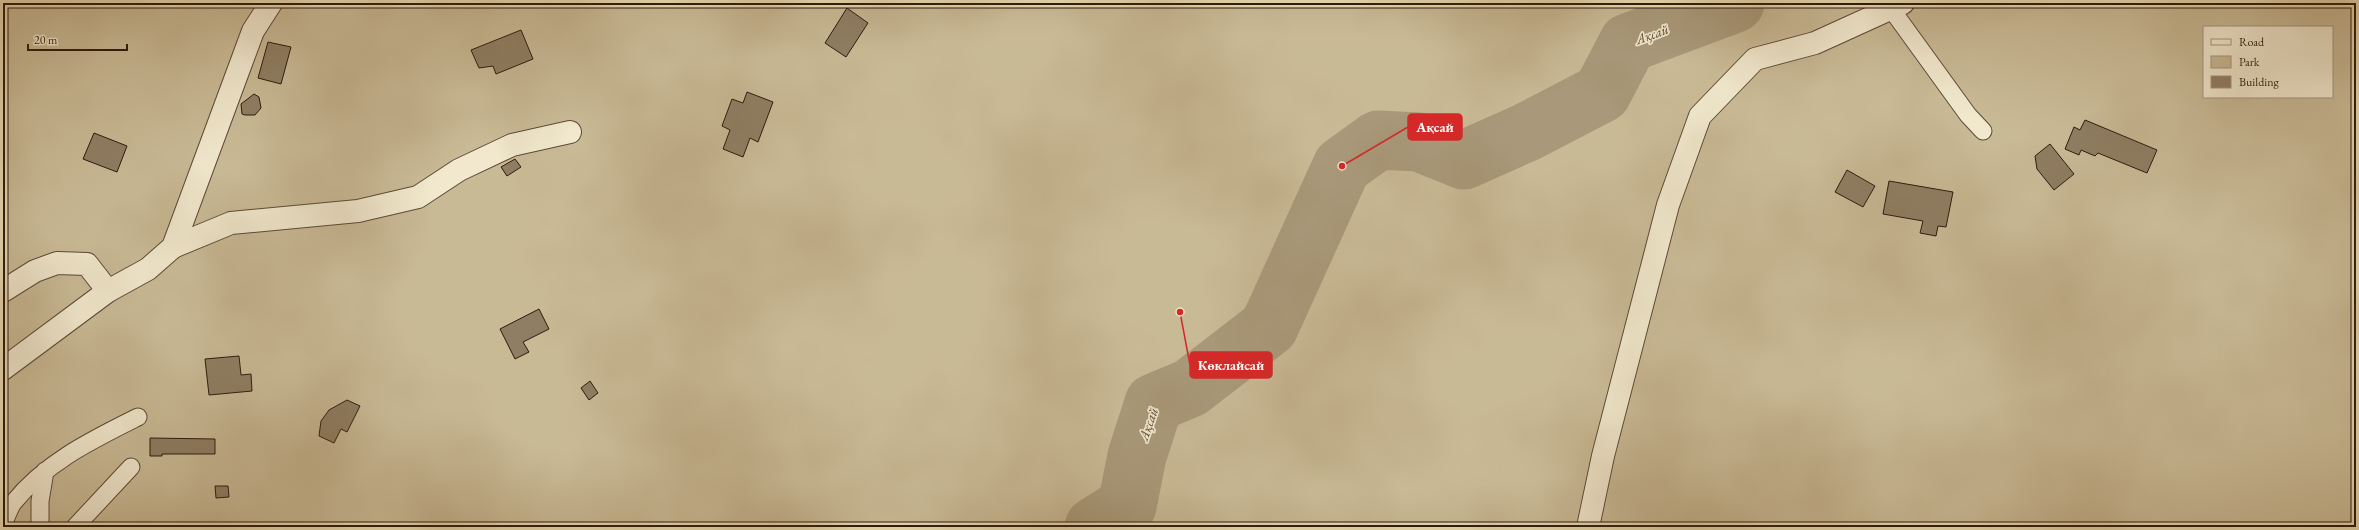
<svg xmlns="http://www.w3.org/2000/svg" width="2359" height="530" viewBox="0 0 2359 530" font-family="'EB Garamond',serif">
	<rect width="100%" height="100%" fill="#e9dbb2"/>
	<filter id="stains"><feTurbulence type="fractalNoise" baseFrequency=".005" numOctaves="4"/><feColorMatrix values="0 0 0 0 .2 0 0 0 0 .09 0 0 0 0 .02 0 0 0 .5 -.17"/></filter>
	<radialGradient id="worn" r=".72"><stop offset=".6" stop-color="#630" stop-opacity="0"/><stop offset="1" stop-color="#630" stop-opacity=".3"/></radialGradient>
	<path fill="#c9ba96" stroke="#7b6a52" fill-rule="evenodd" d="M3,3h2353v524h-2353zM2204,27h128v70h-128z"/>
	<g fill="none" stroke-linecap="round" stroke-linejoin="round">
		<path stroke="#a9997a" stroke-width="59" d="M1094,527l33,-21 10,-50 17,-53 36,-15 79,-61 73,-161 36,-26 41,2 45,18 63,-28 75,-39 26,-50 107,-40"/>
	</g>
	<g fill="#8f7e63" stroke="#2d1a0d">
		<path d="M847,8l21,15 -22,34 -21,-14z"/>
		<path d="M521,30l12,29 -37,15 -3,-8 -14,2 -8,-18z"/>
		<path d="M268,42l23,5 -10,37 -23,-6z"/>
		<path d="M747,92l26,10 -15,40 -8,-4 -7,19 -20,-8 7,-19 -8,-4 10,-27 11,4z"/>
		<path d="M254,94l5,3 2,11 -6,7h-10l-3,-1 -1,-10z"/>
		<path d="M2085,120l72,30 -10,23 -49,-20 -3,3 -14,-6 -2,5 -14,-6 9,-22 6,3z"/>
		<path d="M94,133l33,13 -10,26 -34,-13z"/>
		<path d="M2050,144l24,30 -20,16 -17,-21 -2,-13z"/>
		<path d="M515,159l6,8 -14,9 -6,-9z"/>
		<path d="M1847,170l28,16 -12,21 -28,-15z"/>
		<path d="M1889,181l64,11 -7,35 -8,-1 -2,10 -16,-3 3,-12 -40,-7z"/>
		<path d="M539,309l10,20 -26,13 6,10 -14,7 -15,-30z"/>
		<path d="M239,356l2,19 10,-1 1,17 -43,4 -4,-36z"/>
		<path d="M590,381l8,12 -9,7 -8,-12z"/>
		<path d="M347,400l13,6 -13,26 -6,-3 -7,14 -15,-7 2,-15 8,-11z"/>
		<path d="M150,438l65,1v15h-53v2h-12z"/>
		<path d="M215,486h13l1,11 -13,1z"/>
	</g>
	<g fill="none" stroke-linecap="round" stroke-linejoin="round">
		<g stroke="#5c4a36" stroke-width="19">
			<g id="lane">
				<path d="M1892,10l76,105 15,16"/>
				<path d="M3,525c3,-7 6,-16 10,-22 33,-41 79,-63 125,-86"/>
				<path d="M40,527v-26l5,-30"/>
				<path d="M75,527l56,-60"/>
			</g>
		</g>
		<g stroke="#5c4a36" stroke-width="24">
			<g id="street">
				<path d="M173,247l58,-24 127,-12 60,-14 41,-27 53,-25 58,-13"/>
				<path d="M3,291l32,-20 22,-8 30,1 21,27"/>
				<path d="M3,369l105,-78 40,-22 25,-22 80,-216 18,-28"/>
				<path d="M1588,527l15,-71 65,-251 32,-89 55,-57 60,-16 88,-40"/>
			</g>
		</g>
		<use href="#lane" stroke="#f1e8cd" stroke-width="17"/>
		<use href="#street" stroke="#f1e8cd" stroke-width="22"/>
	</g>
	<g text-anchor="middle" stroke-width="3.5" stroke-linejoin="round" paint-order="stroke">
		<g font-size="14" font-style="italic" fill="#5f4d39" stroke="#f1e8cd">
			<text transform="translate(1652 34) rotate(-20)" y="5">Ақсай</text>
			<text transform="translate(1148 424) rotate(-71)" y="5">Ақсай</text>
		</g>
	</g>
	<path fill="none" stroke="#d62828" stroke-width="1.5" d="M1342 166L1408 127M1180 312L1190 365"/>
	<g fill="#d62828" stroke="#f1e8cd" stroke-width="1.5">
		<circle cx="1342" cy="166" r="4"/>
		<circle cx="1180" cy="312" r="4"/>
	</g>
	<g fill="#d62828" stroke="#d62828" stroke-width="1.5">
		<rect x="1408" y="114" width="54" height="26" rx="4"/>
		<rect x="1190" y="352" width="82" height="26" rx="4"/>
	</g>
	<g font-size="14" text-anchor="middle" font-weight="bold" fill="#fff">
		<text x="1435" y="132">Ақсай</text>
		<text x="1231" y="370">Көклайсай</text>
	</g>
	<rect width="2359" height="530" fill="none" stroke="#e9dbb2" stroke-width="16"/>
	<rect x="4" y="4" width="2351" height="522" fill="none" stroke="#2d1a0d" stroke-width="2"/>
	<rect x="8" y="8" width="2343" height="514" fill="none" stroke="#2d1a0d"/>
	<rect x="2203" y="26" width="130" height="72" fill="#f1e8cd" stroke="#a39680"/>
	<rect x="2211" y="39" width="20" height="6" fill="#f1e8cd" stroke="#a39680"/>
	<text x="2239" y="46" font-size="12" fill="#2d1a0d">Road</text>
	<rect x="2211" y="56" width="20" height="12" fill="#c9ba96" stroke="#a39680"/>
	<text x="2239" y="66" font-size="12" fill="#2d1a0d">Park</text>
	<rect x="2211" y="76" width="20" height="12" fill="#8f7e63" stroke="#a39680"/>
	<text x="2239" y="86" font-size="12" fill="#2d1a0d">Building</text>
	<path d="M28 44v6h99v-6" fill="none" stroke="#2d1a0d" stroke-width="2"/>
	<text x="34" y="44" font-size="12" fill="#2d1a0d" stroke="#f1e8cd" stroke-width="3" paint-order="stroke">20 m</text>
	<rect width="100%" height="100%" filter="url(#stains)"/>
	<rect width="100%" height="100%" fill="url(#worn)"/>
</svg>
